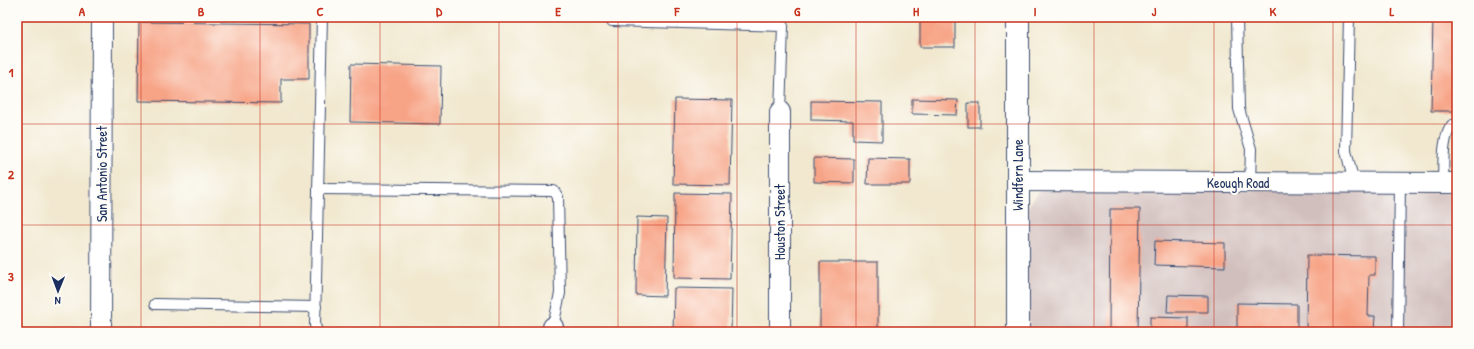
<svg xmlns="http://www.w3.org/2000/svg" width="1474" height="349" viewBox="0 0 1474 349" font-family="'Patrick Hand',sans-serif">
	<rect width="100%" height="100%" fill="#fdfcf7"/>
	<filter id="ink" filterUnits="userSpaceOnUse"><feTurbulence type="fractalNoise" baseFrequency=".025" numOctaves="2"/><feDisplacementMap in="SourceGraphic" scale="8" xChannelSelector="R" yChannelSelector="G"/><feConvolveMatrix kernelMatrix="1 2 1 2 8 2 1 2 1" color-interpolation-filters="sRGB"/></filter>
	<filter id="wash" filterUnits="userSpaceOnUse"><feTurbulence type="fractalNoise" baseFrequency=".012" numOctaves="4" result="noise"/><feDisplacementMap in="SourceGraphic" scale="16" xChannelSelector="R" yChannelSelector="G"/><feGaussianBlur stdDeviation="0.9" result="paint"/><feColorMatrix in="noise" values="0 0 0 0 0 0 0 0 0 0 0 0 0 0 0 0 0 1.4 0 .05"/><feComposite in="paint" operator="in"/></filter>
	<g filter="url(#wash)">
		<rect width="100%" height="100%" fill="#f1e8cf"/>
		<path fill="#d1bfbe" d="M1043,187l414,5v140h-431l1,-125z"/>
		<g id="blocks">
			<g fill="#f7a385">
				<rect x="920" y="17" width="35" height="30"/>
				<path d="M1433,17h24v94h-26z"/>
				<path d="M139,22l170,2v55h-28v24l-143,-2z"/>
				<path d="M351,64l90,2 -1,58 -90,-2z"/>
				<path d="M675,99l57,1 -2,85 -57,-1z"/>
				<path d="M912,99l46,1 -1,15 -45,-1z"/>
				<path d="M811,101l71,1v39l-29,-1v-19l-42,-1z"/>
				<rect x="968" y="103" width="12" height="24"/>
				<path d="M814,158l40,1v24l-40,-1z"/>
				<path d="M868,158l42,1v25h-43z"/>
				<path d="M675,193l57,1 -2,85 -56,-1z"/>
				<path d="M1110,209h30l-2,123h-29z"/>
				<path d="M637,217l30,1 -2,78 -29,-1z"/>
				<path d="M1155,241l70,2v24l-71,-2z"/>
				<path d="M1307,255l68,1v19h-6l-1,41h7l-1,16h-68z"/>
				<rect x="820" y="262" width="58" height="70"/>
				<path d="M674,288l58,1 -1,43h-58z"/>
				<path d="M1168,295l40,1v16h-41z"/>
				<path d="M1237,303l60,1v28h-60z"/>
				<path d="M1150,317l38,1v14h-38z"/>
			</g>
		</g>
	</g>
	<g filter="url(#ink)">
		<use href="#blocks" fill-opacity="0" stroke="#3b4b6f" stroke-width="1"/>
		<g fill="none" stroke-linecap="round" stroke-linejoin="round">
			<g stroke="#3b4b6f" stroke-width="12">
				<g id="lane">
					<path d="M1237,17l2,92 12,40 -1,34"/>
					<path d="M1349,17l-3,134 8,32"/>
					<path d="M612,21l171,5 -3,86"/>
					<path d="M1443,183c1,-16 -2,-44 9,-58h5"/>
					<path d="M318,189l236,2 4,6 2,96 -7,34"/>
					<path d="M155,304l161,3"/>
					<path d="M317,332l-2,-7 7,-308"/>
					<path d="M1398,332l2,-149"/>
				</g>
			</g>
			<g stroke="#3b4b6f" stroke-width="22">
				<g id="street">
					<path d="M780,112v220"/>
					<path d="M1018,181l439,2"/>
					<path d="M101,332l1,-315"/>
					<path d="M553,332v-5"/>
				</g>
			</g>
			<g stroke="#3b4b6f" stroke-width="24">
				<path id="secondary" d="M1018,332v-315"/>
			</g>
			<use href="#lane" stroke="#fff" stroke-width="10"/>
			<use href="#street" stroke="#fff" stroke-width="20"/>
			<use href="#secondary" stroke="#fff" stroke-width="22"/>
		</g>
	</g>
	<path fill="none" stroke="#c8321e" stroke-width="1" stroke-opacity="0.55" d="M141,17v315M260,17v315M380,17v315M499,17v315M618,17v315M737,17v315M856,17v315M975,17v315M1094,17v315M1214,17v315M1333,17v315M17,124h1440M17,225h1440"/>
	<g text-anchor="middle" stroke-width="4" stroke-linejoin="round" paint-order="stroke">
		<g font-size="14" fill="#1b2f5e" stroke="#fdfcf7">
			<text transform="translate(102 174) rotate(-90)" y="5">San Antonio Street</text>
			<text transform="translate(1018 175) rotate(-90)" y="5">Windfern Lane</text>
			<text x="1238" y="188">Keough Road</text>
			<text transform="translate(780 222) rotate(-90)" y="5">Houston Street</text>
		</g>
	</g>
	<rect width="1474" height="349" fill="none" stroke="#fdfcf7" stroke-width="44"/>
	<g transform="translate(58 291) rotate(181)" stroke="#fdfcf7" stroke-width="3" paint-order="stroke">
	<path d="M0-3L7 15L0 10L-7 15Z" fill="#1b2f5e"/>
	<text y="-6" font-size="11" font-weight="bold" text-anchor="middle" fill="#1b2f5e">N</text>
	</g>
	<rect x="22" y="22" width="1430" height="305" fill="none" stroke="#c8321e" stroke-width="1.5"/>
	<g font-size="13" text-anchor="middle" font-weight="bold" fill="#c8321e">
		<text x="82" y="16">A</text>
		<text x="201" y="16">B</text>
		<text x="320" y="16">C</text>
		<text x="439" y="16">D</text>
		<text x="558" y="16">E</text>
		<text x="677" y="16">F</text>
		<text x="797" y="16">G</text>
		<text x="916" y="16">H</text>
		<text x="1035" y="16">I</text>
		<text x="1154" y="16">J</text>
		<text x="1273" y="16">K</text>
		<text x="1392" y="16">L</text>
		<text x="11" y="77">1</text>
		<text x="11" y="179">2</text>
		<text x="11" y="281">3</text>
	</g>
</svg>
